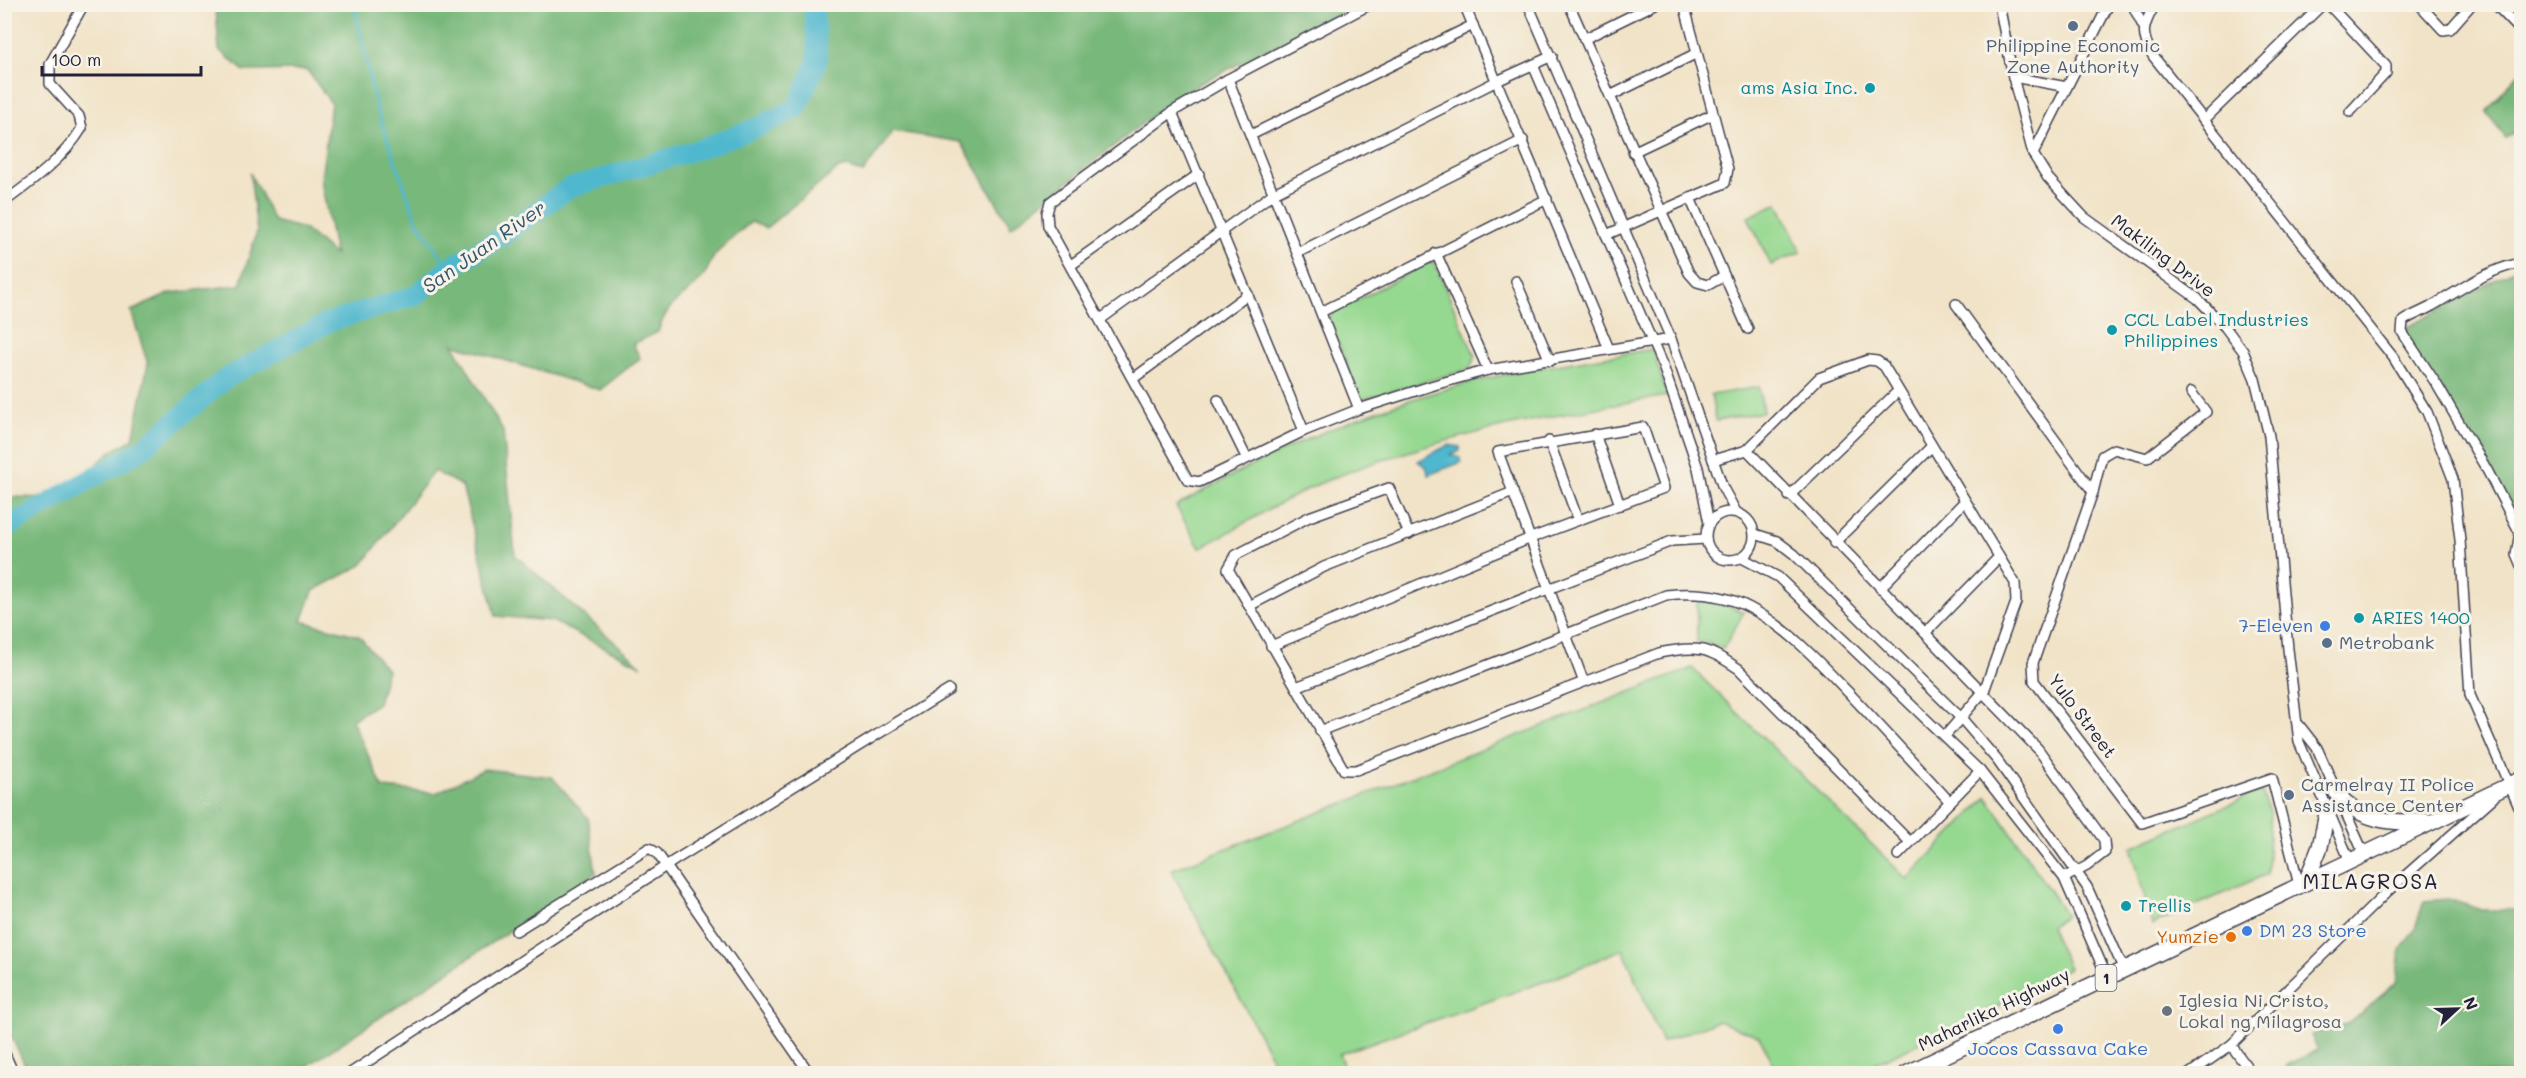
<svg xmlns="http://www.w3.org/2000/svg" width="2526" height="1078" viewBox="0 0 2526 1078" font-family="Mali,sans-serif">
	<rect width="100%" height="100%" fill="#f7f3e8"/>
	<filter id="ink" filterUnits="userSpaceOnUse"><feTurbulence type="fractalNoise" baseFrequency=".0167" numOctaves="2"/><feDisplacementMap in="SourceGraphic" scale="12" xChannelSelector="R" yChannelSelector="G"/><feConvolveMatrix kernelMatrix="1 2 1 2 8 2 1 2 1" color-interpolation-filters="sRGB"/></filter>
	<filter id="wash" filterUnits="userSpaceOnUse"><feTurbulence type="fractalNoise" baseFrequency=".008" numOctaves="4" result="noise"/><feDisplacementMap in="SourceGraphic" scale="24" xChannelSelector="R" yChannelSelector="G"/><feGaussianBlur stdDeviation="1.35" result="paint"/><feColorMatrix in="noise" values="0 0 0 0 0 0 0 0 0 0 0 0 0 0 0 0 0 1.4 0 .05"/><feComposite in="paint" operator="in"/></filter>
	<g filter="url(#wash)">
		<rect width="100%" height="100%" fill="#f1e3c7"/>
		<g fill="#95d890" stroke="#5c7d66" stroke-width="1.5">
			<path d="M1778,203l23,49 -30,13 -23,-48z"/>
			<path d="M1431,261l4,3 40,92 -5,13 -106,30 -4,-3 -32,-77 4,-6z"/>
			<path d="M1653,349l14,47c-116,19 -229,40 -339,84 -44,18 -86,46 -128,68l-24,-42c87,-49 170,-89 267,-116 68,-20 140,-29 210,-41z"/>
			<path d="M1759,387l4,25 -47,9 -5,-26z"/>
			<path d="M1697,600l29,5 18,7 -21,37 -15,-7h-11z"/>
			<path d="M1692,668l215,211 80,-82 79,118 -16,12 19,41 -67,36 -147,69 -76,1 -20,-38 -41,-15 -56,21 -39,-93 -66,28 -218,77 7,19h-66l-109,-203z"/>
			<path d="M2258,792l4,1 8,18 -3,63 -115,51 -21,-78z"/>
		</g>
		<g fill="#78b87a" stroke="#4d6d5a" stroke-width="1.5">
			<path d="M220,5h1136l-161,81 -42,29 -142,112 -50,-85 -68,-11 -30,42 -15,-6 -10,2 -72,59 -15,-6c-11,10 -25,20 -35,32 -6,7 -8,17 -14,24 -19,22 -34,22 -44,54l-25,12 7,14 -40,32 -147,-46 50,87 12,124 127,111 -90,-45 -56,-5 -34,-130 -28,-15 -72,94 -49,26 -11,30 57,15 28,34 -9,33 -26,17 31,68 53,5 48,-24 68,8 36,41 8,55 -299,200h-268l-24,-49v-527l55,1 50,-46 23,-13 15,-75 -17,-53 40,-18 69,-8 17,-53 -7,-59 24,48 30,8 31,26 -14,-75 10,-77 -24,-33 -63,1 -25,-21 -3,-40z"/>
			<path d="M2521,70v71l-5,-8 -10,5 -20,-26z"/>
			<path d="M2515,269l6,3v296l-1,-31 -30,-61 -90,-145z"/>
			<path d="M2448,899l34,11h39v163h-234v-8l31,-15 -7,-15 38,-12 47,-40 4,-32 14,-20 10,-30z"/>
		</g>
		<path fill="#50b8ce" stroke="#396d84" stroke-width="1.5" d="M1448,445l12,2v4l-9,4 9,3 2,4 -34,13 -1,-7 -9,-7z"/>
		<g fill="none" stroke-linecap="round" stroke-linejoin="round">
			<path stroke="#50b8ce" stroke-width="3" d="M354,4l23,106 40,111 32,47"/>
			<path stroke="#50b8ce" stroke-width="20" d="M4,529l137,-79 85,-72 103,-56 87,-27 33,-27 50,-30 70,-50 130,-39 59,-22 39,-19 21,-49 -5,-55"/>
		</g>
	</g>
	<g filter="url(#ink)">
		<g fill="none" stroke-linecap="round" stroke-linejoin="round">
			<g stroke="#413f50" stroke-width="12">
				<g id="minor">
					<path d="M1371,4l-143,75 -56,33 -122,90 -3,11 1,13 140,254 11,2 105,-51 55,-22 75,-24 54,-15 183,-31"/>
					<path d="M1464,4l145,345"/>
					<path d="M1528,4l143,335 52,149 13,24"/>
					<path d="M1569,4l120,269 8,9 11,3 16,-9"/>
					<path d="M1999,4l14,73 20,77 15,24 36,39 114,82 27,28 18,24 12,28 14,57 19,213 11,93 51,119"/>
					<path d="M2136,4l-1,6 8,16"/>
					<path d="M2328,4l58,62v7l-36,39"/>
					<path d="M2419,4l24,26 7,-1 22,-25"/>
					<path d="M2495,4l27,28"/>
					<path d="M2153,8c-11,20 -12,27 0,48l240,301 34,55 26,67 7,61 10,155 52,119"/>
					<path d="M1584,39l71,-35"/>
					<path d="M1533,65l131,304 34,99 11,55"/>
					<path d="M2013,77l54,10"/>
					<path d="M1228,79l131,330"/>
					<path d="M1610,96l85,-42"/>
					<path d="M1172,112l132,319"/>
					<path d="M2204,120l119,-116"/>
					<path d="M1251,135l222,-110"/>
					<path d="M1633,152l80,-38"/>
					<path d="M2033,154l76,-150"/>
					<path d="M1690,198l58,131"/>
					<path d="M4,202c29,-21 60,-44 78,-74l-3,-12 -29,-32v-20l34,-60"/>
					<path d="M1606,235l119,-52 3,-14 -44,-165"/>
					<path d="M1297,253l226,-113"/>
					<path d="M1436,253l52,117"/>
					<path d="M1071,265l128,-91"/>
					<path d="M2522,266l-6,-2c-33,8 -55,26 -84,42 -10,6 -20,9 -29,15l-1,11 35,53 50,85 33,63 -4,21 6,14"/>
					<path d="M1516,281l34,80"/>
					<path d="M1956,304l137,188"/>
					<path d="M1321,312l226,-113"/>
					<path d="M1101,319l173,-126 223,-112 55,-25"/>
					<path d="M1134,378l114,-84"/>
					<path d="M2191,392l15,20 -59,46 -33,-9 -12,7 -9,36 -60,171 1,18 108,142 130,-45 27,107"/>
					<path d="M1218,400l28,57"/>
					<path d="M1595,434l25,71"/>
					<path d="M1549,441l29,79"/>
					<path d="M1747,450l291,299 66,91 1,12 -18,14 -23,12"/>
					<path d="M1713,460l34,-10 72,-72 49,-18 9,1 7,5 131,217 1,19 -32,89 -39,45"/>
					<path d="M1789,496l109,-105"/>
					<circle cx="1730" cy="536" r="24"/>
					<path d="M1409,534l-20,-46 -80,29 -73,38 -8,14 116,201h12l303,-117c41,-7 45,-7 80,16l171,173"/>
					<path d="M1755,534l22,7 17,13 168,165 35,41 90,127 37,83"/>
					<path d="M1834,543l97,-96"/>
					<path d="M1742,558l36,19 202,194 84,107 43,99"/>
					<path d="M1880,588l84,-86"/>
					<path d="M1249,606l75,-39 189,-75"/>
					<path d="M1925,633l74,-76"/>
					<path d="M1271,646l260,-108 133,-50 -21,-61 -145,25c29,76 57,152 85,228"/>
					<path d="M1296,687l376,-146 34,-2"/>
					<path d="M2299,725l18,23 47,106"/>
					<path d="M1320,731l346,-136c29,-3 58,-1 84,13 38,20 68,53 97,83 35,37 69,74 103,111"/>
					<path d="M1898,855l82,-84"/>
					<path d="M516,931l133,-83 8,5 153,221"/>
					<path d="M2231,1045l21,29"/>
					<path d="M4,1052l10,22"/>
					<path d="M349,1074l326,-214 274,-170"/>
					<path d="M2189,1074l42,-29 157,-154 105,-93"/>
				</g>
			</g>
			<g stroke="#413f50" stroke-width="18">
				<g id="trunk">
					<path d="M2337,794c23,27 56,30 89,27"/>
					<path d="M2306,882l14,-35 8,-39"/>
					<path d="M1906,1074l616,-295"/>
				</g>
			</g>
			<use href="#minor" stroke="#fff" stroke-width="9"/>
			<use href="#trunk" stroke="#fff" stroke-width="15"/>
		</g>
	</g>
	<g fill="#5c6f8a" stroke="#f7f3e8" stroke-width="2">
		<circle cx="2073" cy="26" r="6"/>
		<circle cx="2327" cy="643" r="6"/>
		<circle cx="2289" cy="795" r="6"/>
	</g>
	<g fill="#0f9aa8" stroke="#f7f3e8" stroke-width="2">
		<circle cx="1870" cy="88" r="6"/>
		<circle cx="2112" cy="330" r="6"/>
		<circle cx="2359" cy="618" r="6"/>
		<circle cx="2126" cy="906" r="6"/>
	</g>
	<g fill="#3f7fe0" stroke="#f7f3e8" stroke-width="2">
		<circle cx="2325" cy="626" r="6"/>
		<circle cx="2247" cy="931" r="6"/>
		<circle cx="2058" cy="1029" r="6"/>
	</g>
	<circle fill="#e8710a" stroke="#f7f3e8" stroke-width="2" cx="2231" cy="937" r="6"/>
	<circle fill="#6b7280" stroke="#f7f3e8" stroke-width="2" cx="2167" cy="1011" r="6"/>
	<g text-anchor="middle" stroke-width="6" stroke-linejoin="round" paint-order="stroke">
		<rect fill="#f7f3e8" stroke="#62616f" stroke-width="1.5" x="2095.5" y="965" width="21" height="26" rx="4.5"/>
		<g font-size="16" font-weight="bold" fill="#22223b">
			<text x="2106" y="984">1</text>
		</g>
		<g font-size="18" fill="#4e5e75" stroke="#f7f3e8" text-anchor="start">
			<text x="2073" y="52" text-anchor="middle">Philippine Economic<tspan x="2073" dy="21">Zone Authority</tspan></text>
			<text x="2339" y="649">Metrobank</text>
			<text x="2301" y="791">Carmelray II Police<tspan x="2301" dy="21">Assistance Center</tspan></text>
		</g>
		<g font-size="18" fill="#0d838f" stroke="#f7f3e8" text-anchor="start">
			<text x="1858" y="94" text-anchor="end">ams Asia Inc.</text>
			<text x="2124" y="326">CCL Label Industries<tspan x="2124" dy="21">Philippines</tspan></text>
			<text x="2371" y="624">ARIES 1400</text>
			<text x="2138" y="912">Trellis</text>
		</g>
		<g font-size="18" fill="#22223b" stroke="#f7f3e8">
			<text transform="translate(2163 256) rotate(37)" y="6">Makiling Drive</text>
			<text transform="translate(2082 716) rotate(53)" y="6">Yulo Street</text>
			<text transform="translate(1994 1010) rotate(-26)" y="6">Maharlika Highway</text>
		</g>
		<g font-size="18" fill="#366cbe" stroke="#f7f3e8" text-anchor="end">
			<text x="2313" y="632">7-Eleven</text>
			<text x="2259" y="937" text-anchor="start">DM 23 Store</text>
			<text x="2058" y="1055" text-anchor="middle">Jocos Cassava Cake</text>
		</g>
		<g font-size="18" fill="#c56008" stroke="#f7f3e8" text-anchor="end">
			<text x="2219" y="943">Yumzie</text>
		</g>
		<g font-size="18" fill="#5b616d" stroke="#f7f3e8" text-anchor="start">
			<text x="2179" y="1007">Iglesia Ni Cristo,<tspan x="2179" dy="21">Lokal ng Milagrosa</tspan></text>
		</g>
		<g font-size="20" font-style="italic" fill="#32566e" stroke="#f7f3e8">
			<text transform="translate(484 247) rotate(-35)" y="7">San Juan River</text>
		</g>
		<g font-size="21" letter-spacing="1.5" fill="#22223b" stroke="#f7f3e8">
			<text x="2371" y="889">MILAGROSA</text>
		</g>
	</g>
	<rect width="2526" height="1078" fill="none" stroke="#f7f3e8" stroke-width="24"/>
	<g transform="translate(2457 1009) rotate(68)" stroke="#f7f3e8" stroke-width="4.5" paint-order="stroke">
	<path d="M0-4.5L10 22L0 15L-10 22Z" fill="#22223b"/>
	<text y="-9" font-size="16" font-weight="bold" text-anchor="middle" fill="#22223b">N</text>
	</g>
	<path d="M42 66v9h159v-9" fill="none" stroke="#22223b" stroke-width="3"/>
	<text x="51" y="66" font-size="18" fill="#22223b" stroke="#f7f3e8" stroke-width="4.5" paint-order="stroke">100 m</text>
</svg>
